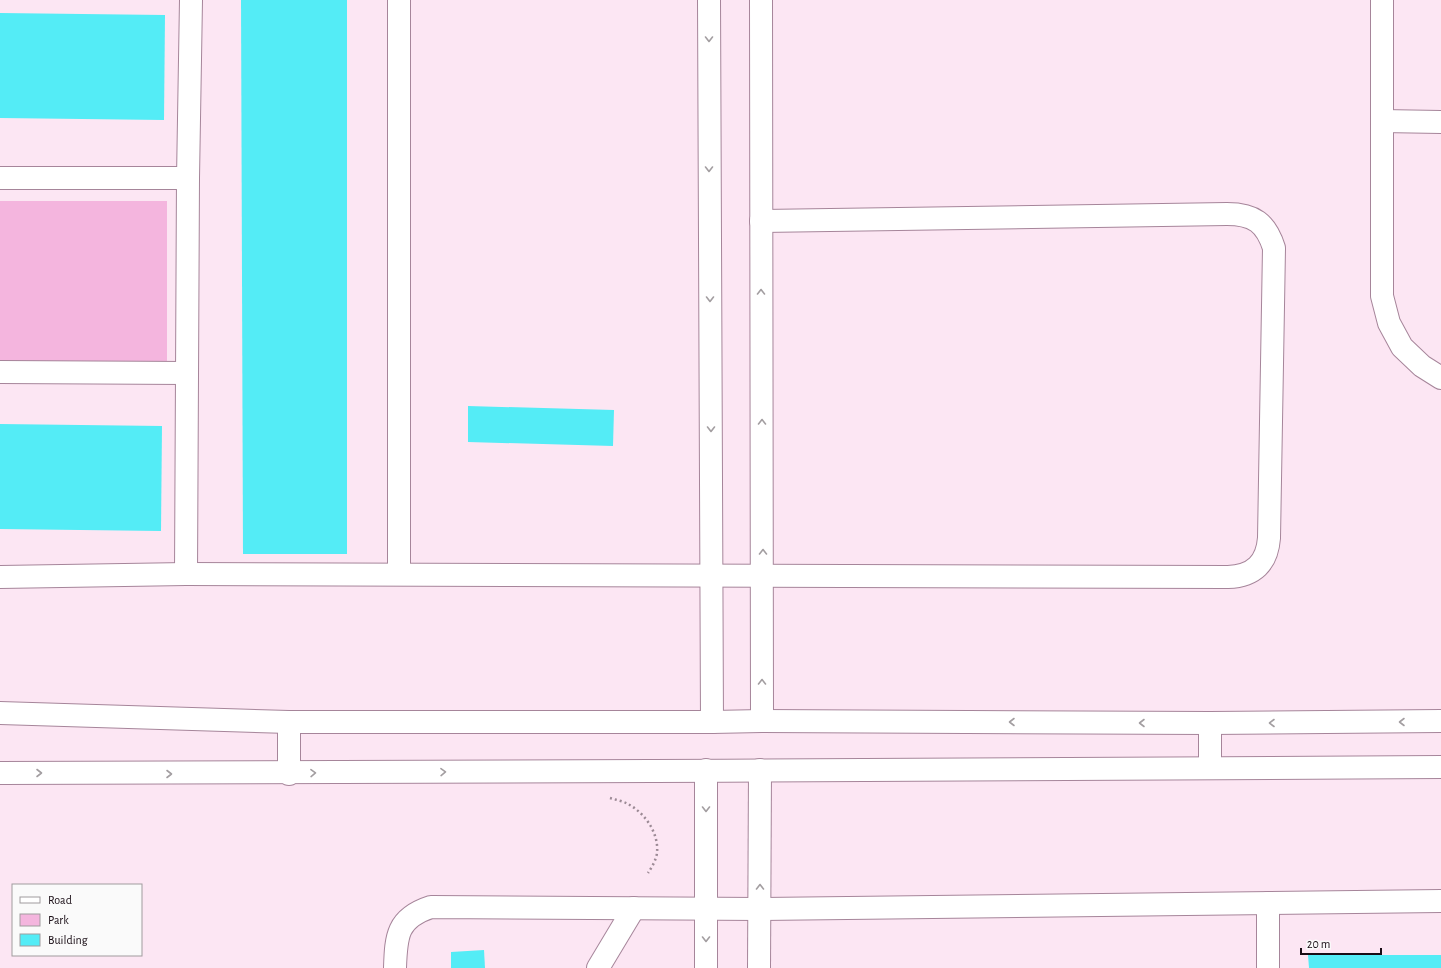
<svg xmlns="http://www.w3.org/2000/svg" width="1441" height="968" viewBox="0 0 1441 968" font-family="'Alegreya Sans',sans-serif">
	<rect width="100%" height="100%" fill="#fce6f3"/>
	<rect fill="#f4b5de" x="0" y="201" width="167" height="160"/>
	<g fill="#54ecf6">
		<path d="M241,0h106v554h-104z"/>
		<path d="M0,13l165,2 -1,105 -164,-2z"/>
		<path d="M468,406l146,4 -1,36 -145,-4z"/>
		<path d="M0,424l162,2 -1,105 -161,-2z"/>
		<path d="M484,950l1,18h-34v-16z"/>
		<path d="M1308,955h133v13h-132z"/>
	</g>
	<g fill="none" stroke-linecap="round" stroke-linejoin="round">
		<g stroke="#a6859a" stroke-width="24">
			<g id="minor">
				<path d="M399,0v574"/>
				<path d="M1382,0v296l7,27 13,24 20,19 19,12"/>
				<path d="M1382,121l59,1"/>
				<path d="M0,178h188"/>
				<path d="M0,372l187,1"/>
				<path d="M186,574l2,-396 3,-178"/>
				<path d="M0,577l186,-3 1042,3c26,-1 39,-14 41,-39l5,-290c-8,-25 -20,-34 -47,-34l-466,7"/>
				<path d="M395,968c1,-32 2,-50 36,-61l329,2 681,-8"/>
				<path d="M598,968l36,-60"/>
				<path d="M1268,968v-65"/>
			</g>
		</g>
		<g stroke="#a6859a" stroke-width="24">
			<g id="tertiary">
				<path d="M709,0l3,722"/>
				<path d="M761,0l1,721"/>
				<path d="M0,713l289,9h423l50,-1 448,2 231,-2"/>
				<path d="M1210,723v44"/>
				<path d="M706,770v198"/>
				<path d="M0,773c480,1 961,-5 1441,-6"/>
				<path d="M289,774v-52"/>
				<path d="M759,968l1,-198"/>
			</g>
		</g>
		<path stroke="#9c8a95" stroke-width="2.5" stroke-dasharray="2 3" stroke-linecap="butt" d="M610,798c6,2 13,3 18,6 17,9 31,29 29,49 -1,7 -5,14 -9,20"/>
		<use href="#minor" stroke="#fff" stroke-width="22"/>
		<use href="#tertiary" stroke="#fff" stroke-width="22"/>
	</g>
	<defs><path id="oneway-chevron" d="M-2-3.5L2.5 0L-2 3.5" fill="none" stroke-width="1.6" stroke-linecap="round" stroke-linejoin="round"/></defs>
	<g stroke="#a39ea1">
		<use href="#oneway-chevron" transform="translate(709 39) rotate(90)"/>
		<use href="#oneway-chevron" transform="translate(709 169) rotate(90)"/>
		<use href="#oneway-chevron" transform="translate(761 292) rotate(-90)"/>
		<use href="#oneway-chevron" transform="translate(710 299) rotate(90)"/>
		<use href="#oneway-chevron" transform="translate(762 422) rotate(-90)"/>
		<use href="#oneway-chevron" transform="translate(711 429) rotate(90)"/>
		<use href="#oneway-chevron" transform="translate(763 552) rotate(-90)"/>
		<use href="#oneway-chevron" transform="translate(762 682) rotate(-90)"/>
		<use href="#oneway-chevron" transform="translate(1012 722) rotate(-180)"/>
		<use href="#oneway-chevron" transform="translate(1402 722) rotate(180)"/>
		<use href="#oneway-chevron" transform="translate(1142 723) rotate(-180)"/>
		<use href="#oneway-chevron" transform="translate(1272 723) rotate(180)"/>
		<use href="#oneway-chevron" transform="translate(443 772) rotate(-1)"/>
		<use href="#oneway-chevron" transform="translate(39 773)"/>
		<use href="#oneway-chevron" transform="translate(313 773) rotate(-1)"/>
		<use href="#oneway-chevron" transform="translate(169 774)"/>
		<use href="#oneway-chevron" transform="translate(706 809) rotate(90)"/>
		<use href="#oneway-chevron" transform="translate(760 887) rotate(-90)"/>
		<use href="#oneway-chevron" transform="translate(706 939) rotate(90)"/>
	</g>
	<rect x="12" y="884" width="130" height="72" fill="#fafafa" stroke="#a09b9e"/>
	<rect x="20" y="897" width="20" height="6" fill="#ffffff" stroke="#a09b9e"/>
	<text x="48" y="904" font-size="12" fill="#180c14">Road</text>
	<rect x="20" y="914" width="20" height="12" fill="#f4b5de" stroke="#a09b9e"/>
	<text x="48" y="924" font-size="12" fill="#180c14">Park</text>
	<rect x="20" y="934" width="20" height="12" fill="#54ecf6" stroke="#a09b9e"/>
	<text x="48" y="944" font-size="12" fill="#180c14">Building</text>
	<path d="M1301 948v6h80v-6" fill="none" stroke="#180c14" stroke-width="2"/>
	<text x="1307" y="948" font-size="12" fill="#180c14" stroke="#fafafa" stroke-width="3" paint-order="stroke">20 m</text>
</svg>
